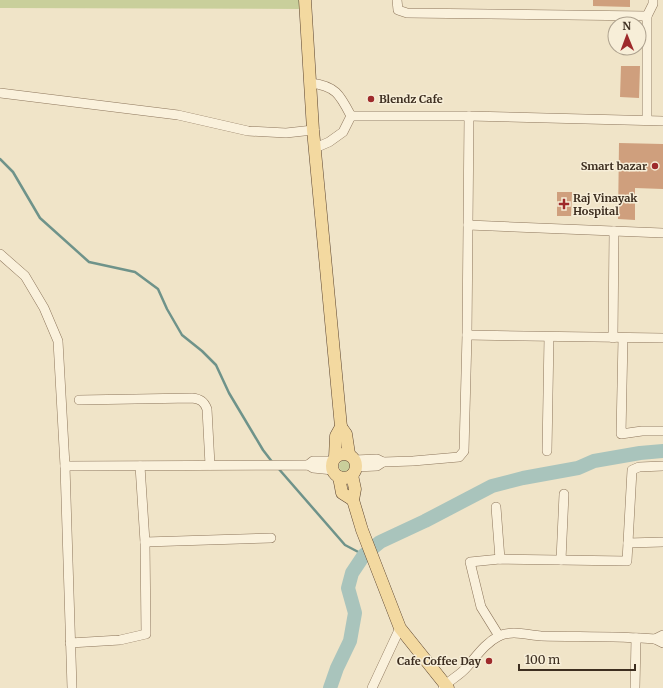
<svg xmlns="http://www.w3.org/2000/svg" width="663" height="688" viewBox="0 0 663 688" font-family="Merriweather,serif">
	<rect width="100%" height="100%" fill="#f0e4c8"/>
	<g fill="#c9cf9b">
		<path d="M0,0h300l1,9 -301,-1z"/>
		<circle cx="345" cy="466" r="6"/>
	</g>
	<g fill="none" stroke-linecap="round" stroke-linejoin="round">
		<g stroke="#6f938a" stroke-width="2.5">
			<path d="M0,159l13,13 27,46 49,44 46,10 23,17 9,20 15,26 20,16 14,14 13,28 34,57 10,13"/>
			<path d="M278,468l67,77 19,10"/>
		</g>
		<path stroke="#a9c4bc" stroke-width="14" d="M330,688l7,-20 13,-27 5,-28 -7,-25 4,-15 12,-18 16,-13 45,-21 67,-35 31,-8 55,-10 16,-7 46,-8 23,-2"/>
	</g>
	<g fill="#cf9f7d">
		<path d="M593,0h37v7l-37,-1z"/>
		<path d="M621,66h19l-1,32 -19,-1z"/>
		<path d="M619,143l44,1v45l-28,-1v32l-17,-1z"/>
		<path d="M557,192h15l-1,24h-14z"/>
	</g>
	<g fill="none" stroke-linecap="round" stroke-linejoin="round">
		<g stroke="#8d765c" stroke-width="10">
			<g id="minor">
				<path d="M397,0l1,10 9,3 240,3"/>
				<path d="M311,83c25,3 29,12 40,33l-8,16 -14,10 -14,6"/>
				<path d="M0,93l178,22 70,16 38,2 27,-3"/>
				<path d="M351,116h118l194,5"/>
				<path d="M647,120v-104l6,-12v-4"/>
				<path d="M468,225l195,8"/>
				<path d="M0,254l25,22 19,32 14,33 7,125 7,222"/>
				<path d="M467,335l196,3"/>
				<path d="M613,338l1,-107"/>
				<path d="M623,338l-2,96 21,-3h21"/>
				<path d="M79,400l113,-2c8,1 12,3 15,11l3,56"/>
				<path d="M547,451l2,-114"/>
				<path d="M355,460l22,-1 6,3 30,-1 46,-4 5,-6 3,-116 2,-219"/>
				<path d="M308,465l5,-4h20"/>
				<path d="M65,466l243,-1 5,3 20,2"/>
				<path d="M356,467l21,-1 6,-4"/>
				<path d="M496,507l4,52"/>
				<path d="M145,542l126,-4"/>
				<path d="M628,543l35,-1"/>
				<path d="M561,560l3,-66"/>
				<path d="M663,635l-8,4 8,4"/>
				<path d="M499,636l-18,-29 -11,-45 30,-3 127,2 5,-91 7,-3 24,-1"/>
				<path d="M70,643l50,-3 26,-6 -1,-92 -5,-76"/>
				<path d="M372,688l28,-60"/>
				<path d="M443,688c6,-8 16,-12 23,-20 10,-11 19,-25 33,-32 12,-6 29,-1 42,0 38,1 76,0 114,3"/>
				<path d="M635,688l1,-50"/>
			</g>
		</g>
		<g stroke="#5b4430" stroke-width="13">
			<g id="major">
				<path d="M305,0l8,130 28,297 -5,9 -1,21"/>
				<path d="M341,427l5,7 3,20"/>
				<circle cx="344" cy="466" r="12"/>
				<path d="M352,475l3,14 -2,11 9,30 38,98 48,60"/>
				<path d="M339,477l3,16 11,7"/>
			</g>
		</g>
		<use href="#minor" stroke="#faf1dc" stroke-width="9"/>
		<use href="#major" stroke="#f3d9a0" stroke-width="12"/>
	</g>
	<g fill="#9e2a2b" stroke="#f7eed8" stroke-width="1.5">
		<circle cx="371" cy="99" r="4"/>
		<circle cx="655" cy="166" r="4"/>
		<path d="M562 198h4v4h4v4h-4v4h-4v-4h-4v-4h4z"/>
		<circle cx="489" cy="661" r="4"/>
	</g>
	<g text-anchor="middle" stroke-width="3" stroke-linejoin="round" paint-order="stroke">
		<g font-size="11" font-weight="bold" fill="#3d2e20" stroke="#f7eed8" text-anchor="start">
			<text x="379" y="103">Blendz Cafe</text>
			<text x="647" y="170" text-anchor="end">Smart bazar</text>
			<text x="573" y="202">Raj Vinayak<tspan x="573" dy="13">Hospital</tspan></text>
			<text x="481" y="665" text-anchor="end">Cafe Coffee Day</text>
		</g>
	</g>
	<g transform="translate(627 36) rotate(359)"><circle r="19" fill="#f7eed8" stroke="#ada18e"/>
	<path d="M0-3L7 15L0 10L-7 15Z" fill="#9e2a2b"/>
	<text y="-6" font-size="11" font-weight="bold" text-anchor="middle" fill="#3d2e20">N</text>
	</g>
	<path d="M519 664v6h116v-6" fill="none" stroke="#3d2e20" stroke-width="2"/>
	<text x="525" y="664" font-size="12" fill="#3d2e20" stroke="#f7eed8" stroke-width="3" paint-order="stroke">100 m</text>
</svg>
